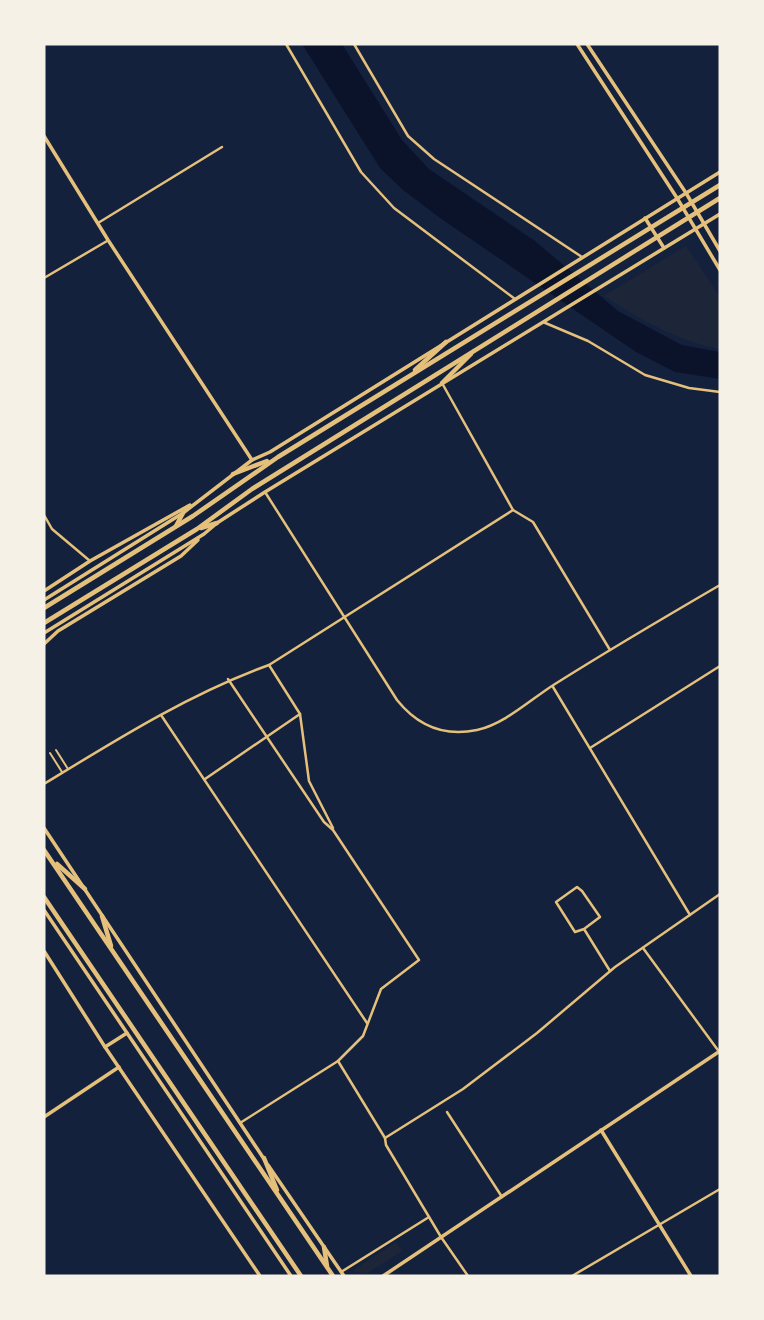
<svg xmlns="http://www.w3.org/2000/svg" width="764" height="1320" viewBox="0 0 764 1320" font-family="Roboto,sans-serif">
	<rect width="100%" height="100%" fill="#14213d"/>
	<g fill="#1d2539">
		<path d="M686,246l34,51v52c-45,-9 -77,-28 -116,-53z"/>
		<path d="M396,1242l6,9 -36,23 -14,-3z"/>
	</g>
	<path fill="#0b132b" d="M302,44h40l60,96 27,29 106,72 83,70 64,34 38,7v27l-45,-7 -39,-20 -196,-134 -37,-28 -23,-22z"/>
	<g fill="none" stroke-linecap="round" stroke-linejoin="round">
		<g stroke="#e5c07b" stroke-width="2">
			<path d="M56,750l12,19"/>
			<path d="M50,753l12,19"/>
		</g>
		<g stroke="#e5c07b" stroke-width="2.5">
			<path d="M286,44l75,128 33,36 121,91"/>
			<path d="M354,44l54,92 26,23 148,98"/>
			<path d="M98,223l124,-76"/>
			<path d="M44,278l63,-37"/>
			<path d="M543,322l45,19 57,34 44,13 31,4"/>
			<path d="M442,383l71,127 20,12 77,128"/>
			<path d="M265,492l132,208c20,25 47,37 80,30 28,-6 54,-31 78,-46 54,-34 110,-67 165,-99"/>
			<path d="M44,515l8,14 38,32"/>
			<path d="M269,665l31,49 9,67 24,47"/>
			<path d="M228,679l96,143 9,8 86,130 -38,29 -18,47 -25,25 -98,62"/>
			<path d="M553,687l137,228"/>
			<path d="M161,715l206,308"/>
			<path d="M590,748l130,-82"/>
			<path d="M205,779l95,-65"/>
			<path d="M44,784c72,-44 145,-90 225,-119l244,-155"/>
			<path d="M584,929l16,-12 -18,-26 -5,-4 -21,15 19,30 9,-3 26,42"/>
			<path d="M643,948l77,105"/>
			<path d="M338,1061l47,77 1,7 55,92 27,39"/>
			<path d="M447,1112l55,85"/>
			<path d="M385,1138l78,-49 74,-56 78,-66 105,-73"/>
			<path d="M341,1272l88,-55"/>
			<path d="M572,1276l148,-87"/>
		</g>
		<g stroke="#e5c07b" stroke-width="3.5">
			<path d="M44,136l64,104 144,220"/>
			<path d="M645,218l19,30"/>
			<path d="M44,591l46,-30 100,-56"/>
			<path d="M44,600l139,-87 69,-53 18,-8 450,-280"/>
			<path d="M44,633l160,-99 13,-11 48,-31 455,-278"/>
			<path d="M44,644l14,-13 123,-75 17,-16"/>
			<path d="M44,828l220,331"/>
			<path d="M44,910l247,366"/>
			<path d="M44,951l61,96 155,229"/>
			<path d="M105,1047l22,-14"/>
			<path d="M44,1117l75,-50"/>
			<path d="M601,1130l90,146"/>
			<path d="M268,1165l76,111"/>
			<path d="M383,1276l337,-225"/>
		</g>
		<g stroke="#e5c07b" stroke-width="3.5">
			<path d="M577,44l100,154 43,72"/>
			<path d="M587,44l99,149 34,58"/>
		</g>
		<g stroke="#e5c07b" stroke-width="4.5">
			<path d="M415,370l31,-28"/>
			<path d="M442,383l29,-29"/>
			<path d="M233,474l34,-13"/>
			<path d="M176,526l7,-13"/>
			<path d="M201,528l16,-5"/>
			<path d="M44,608l149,-92 85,-59 442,-272"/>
			<path d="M44,623l153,-94 55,-40 468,-291"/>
			<path d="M44,850l289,426"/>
			<path d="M57,864l28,25"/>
			<path d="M44,897l257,379"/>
			<path d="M102,916l9,30"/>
			<path d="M264,1158l13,32"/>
			<path d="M324,1247l3,19"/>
		</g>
	</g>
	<rect width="764" height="1320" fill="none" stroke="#f6f1e7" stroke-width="91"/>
</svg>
